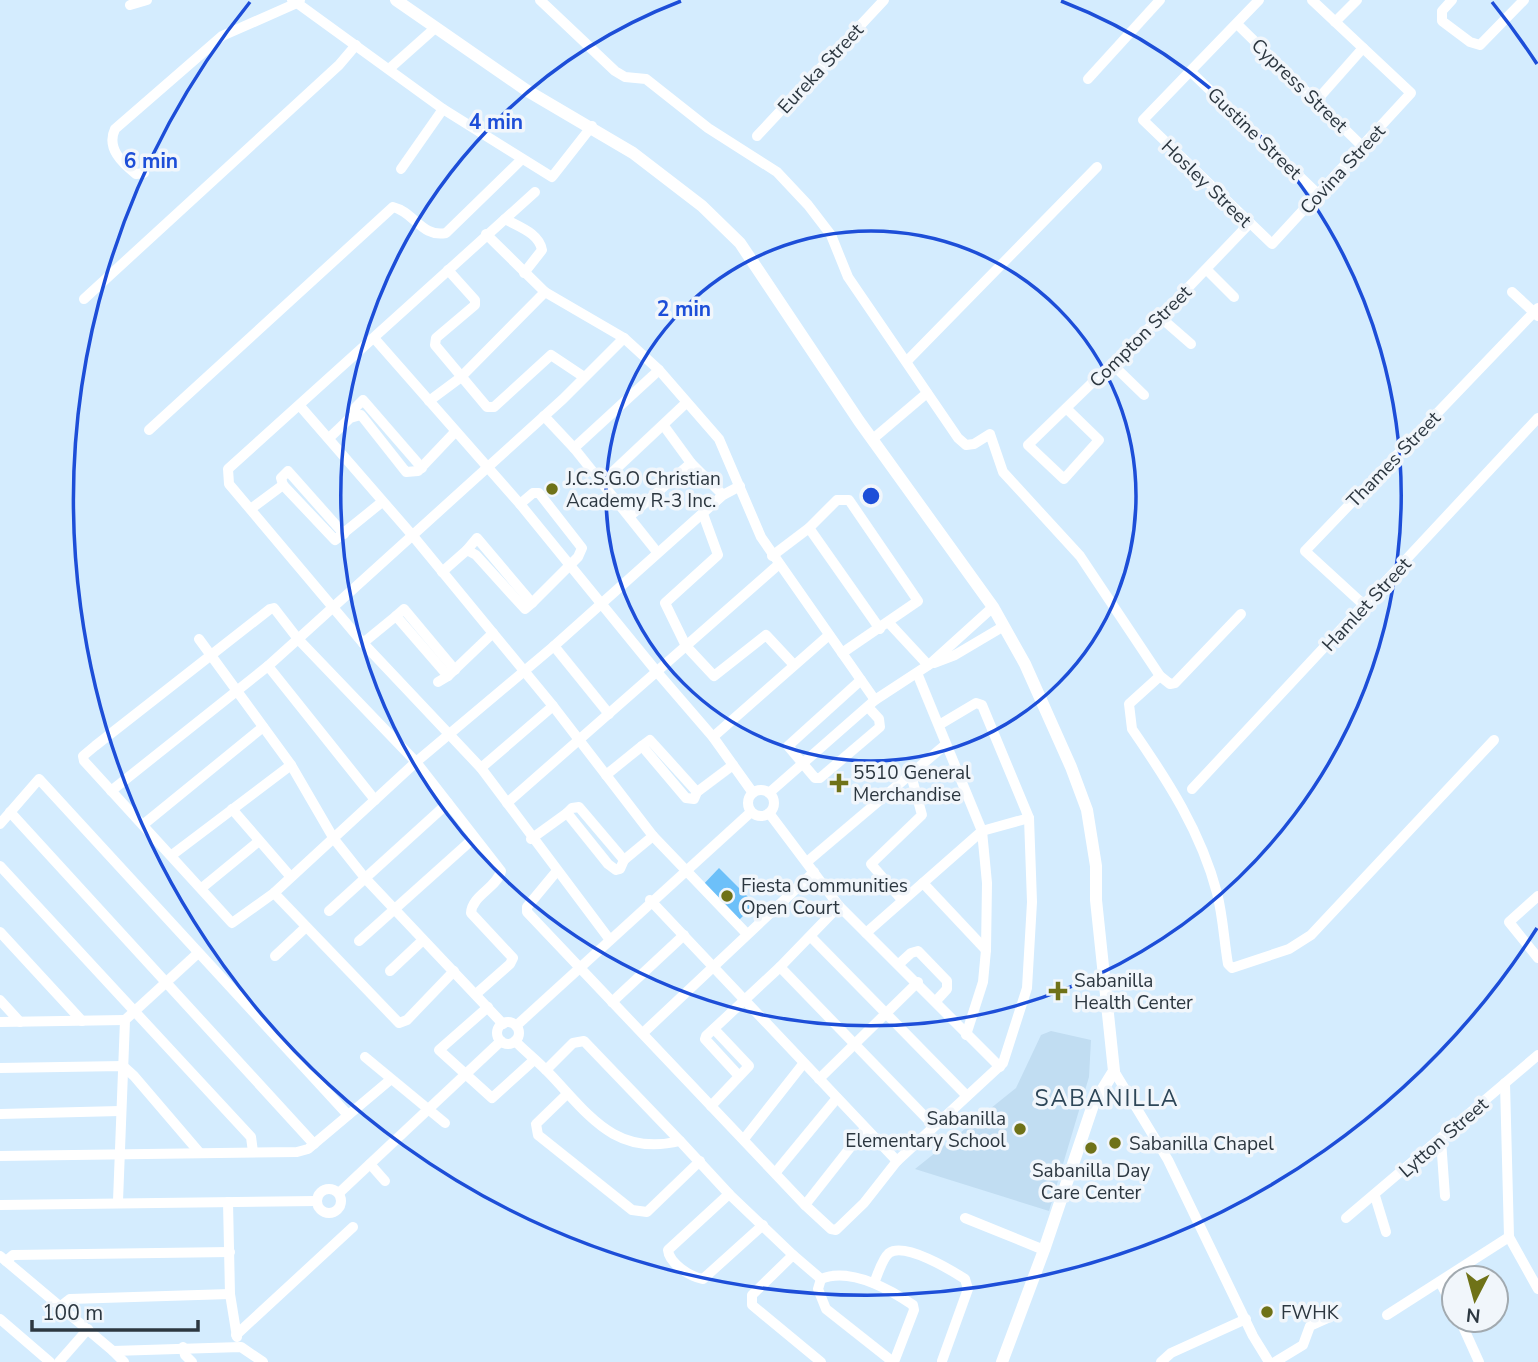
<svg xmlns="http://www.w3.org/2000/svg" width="1538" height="1362" viewBox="0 0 1538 1362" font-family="'Nunito Sans',sans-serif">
	<rect width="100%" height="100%" fill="#d4ecfe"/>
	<path fill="#c1ddf2" d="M1051,1031l40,9 -2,37 -40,134 -134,-42 101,-81 25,-53z"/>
	<path fill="#6dc0f9" d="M719,868l36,36 -20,20 -35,-36z"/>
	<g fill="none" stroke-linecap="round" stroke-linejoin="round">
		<g stroke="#fff" stroke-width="10">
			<path d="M300,0l-3,3 146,106 109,68 40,-51"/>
			<path d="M540,0l75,71 10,6 21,2 62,49 69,44 31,33 23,30 17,42 110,161 8,7 8,-1 16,-10 13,38 77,84 80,120 10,8 5,-1 66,-69"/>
			<path d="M1259,0l-116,120 129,124 139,-151 -99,-93"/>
			<path d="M1452,0l-10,11v10l28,21 10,3 44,-45"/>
			<path d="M130,5l17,-5"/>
			<path d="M1335,22l22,-22"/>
			<path d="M1237,24l126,123"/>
			<path d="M389,69l45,-40"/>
			<path d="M1191,72l127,122"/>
			<path d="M1088,79l72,-79"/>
			<path d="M1317,100l46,-52"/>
			<path d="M757,136l127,-136"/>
			<path d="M401,169l42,-60"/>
			<path d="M144,173l-8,1c-14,-11 -30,-26 -21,-45l107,-93 75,-33 -5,-3"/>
			<path d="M535,192l-307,277 1,15 134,159 118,125 129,172"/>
			<path d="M505,219c14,8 34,14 37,31l-18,23"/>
			<path d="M486,234l59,58 79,46 35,32 60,69 42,98 114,163"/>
			<path d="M448,270l27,30v5l-39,33 -1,7 52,62h7l57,-52 33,22"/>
			<path d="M1207,270l27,27"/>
			<path d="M1512,292l26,24"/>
			<path d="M84,299l255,-234 17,-20"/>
			<path d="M1160,317l31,27"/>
			<path d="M374,338l146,166 137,168 56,65 40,56"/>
			<path d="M624,338l-61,61 -265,240 -24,-31 -4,1 -175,137 -12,10 1,5 148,162 42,-30 142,-131 138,-116 169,-151 17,-9"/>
			<path d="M907,361l190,-194"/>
			<path d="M1112,364l32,31"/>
			<path d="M429,401l31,-23 85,-86"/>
			<path d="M300,406l113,130 140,170 100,130 93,97"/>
			<path d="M1067,409l32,31 -35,39 -36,-34 132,-128 89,-93"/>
			<path d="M355,415v-7l8,-8 59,68"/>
			<path d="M544,416l30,32 83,104"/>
			<path d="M664,426l27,37 32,32"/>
			<path d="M149,430l244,-223c21,5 29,31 53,26l75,-73"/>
			<path d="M330,437l20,-19 11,-3 45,57 12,-1 37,-39"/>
			<path d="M874,438l53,-45"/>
			<path d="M574,448l85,-78"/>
			<path d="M602,482l84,-79"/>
			<path d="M283,485l-2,-7 7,-7 56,63"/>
			<path d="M252,508l31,-23 52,55 47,-38"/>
			<path d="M703,514l15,41 -53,48 21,43 28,30 52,-41 28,30"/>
			<path d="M630,516l61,-53"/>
			<path d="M809,528l71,101"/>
			<path d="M467,550l10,-12 55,65"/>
			<path d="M772,556l37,-28 28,-28h12l69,101 -76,52"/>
			<path d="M442,572l25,-22 9,5 49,54 7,-6 46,-46 4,-9 -43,-55h-6l-13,11"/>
			<path d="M1365,606l-60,-55 233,-243"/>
			<path d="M396,616l8,-7 51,61"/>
			<path d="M889,623l39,42"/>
			<path d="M199,639l92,126 43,74 31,39 138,146"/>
			<path d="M363,643l33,-27 52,60 45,-43"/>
			<path d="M554,646l55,68"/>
			<path d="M934,663l21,-8 49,-29"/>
			<path d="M268,666l30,-27 118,123 85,109c-4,17 -29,24 -30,42l42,45 -3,6 -34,30"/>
			<path d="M917,673l65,158 5,52 -1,67 -3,32 -17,53"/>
			<path d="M1160,676l-31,28 3,25c36,52 69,103 85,164 6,23 7,48 11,71l4,4 57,-19 22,-14 183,-195"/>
			<path d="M861,680l-73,66 27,32h5l60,-51 -1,-8 -11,-12"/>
			<path d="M438,682l10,-6"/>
			<path d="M713,737l116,-102"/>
			<path d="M650,740l47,52 -3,7 -8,-1 -44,-52z"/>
			<path d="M481,768l72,-62"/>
			<path d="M606,775l36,-29"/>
			<path d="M1192,789l346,-371"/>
			<circle cx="761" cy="803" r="13"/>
			<path d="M111,791l157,-125 107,134"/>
			<path d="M697,792l36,-27"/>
			<path d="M769,793l106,-93 55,-36 63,-57"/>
			<path d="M507,803l271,-238"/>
			<path d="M579,807l45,53 -4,9 -4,1 -8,-6 -41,-51 5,-5z"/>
			<path d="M232,809l58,67"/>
			<path d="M10,812l304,332"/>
			<path d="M769,813l70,93 161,161"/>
			<path d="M0,824l39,-45 309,336"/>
			<path d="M144,824l119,-97"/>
			<path d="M531,839l36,-26"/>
			<path d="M172,855l119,-90"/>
			<path d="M624,860l29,-24"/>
			<path d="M808,861l137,-116"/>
			<path d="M0,866l251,271 2,15"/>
			<path d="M556,872l-29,35v5l278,293 26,24 5,1 28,-27 33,-42 106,-98 24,-75 5,-86 -3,-84 -47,-113 -6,-2 -37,22"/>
			<path d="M923,883l63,67"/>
			<path d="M203,887l56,-46"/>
			<path d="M274,893l125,130 8,-3 47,-49"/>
			<path d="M1538,896l-29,26 29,36"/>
			<path d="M650,900l247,261"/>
			<path d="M902,900l-31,-36 51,-49 -11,-40"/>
			<path d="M329,911l119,-108"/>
			<path d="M0,932l82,89"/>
			<path d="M866,933l116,-102 47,-13"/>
			<path d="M811,937l156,159"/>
			<path d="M359,941l115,-103"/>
			<path d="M275,956l31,-29"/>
			<path d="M899,964l12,-11 7,-2 29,30v8l-11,12"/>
			<path d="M780,967l153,158"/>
			<path d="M390,971l33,-31"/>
			<path d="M0,1000l20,22"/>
			<path d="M612,1002l72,-67"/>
			<path d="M488,1007l-49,43 53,48 42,-38"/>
			<path d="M0,1022l125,-2"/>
			<circle cx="508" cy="1033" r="11"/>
			<path d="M516,1026l235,-214"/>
			<path d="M643,1033l171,-161"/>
			<path d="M515,1041c10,10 21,19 32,30 41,42 66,86 133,70l49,53 64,61"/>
			<path d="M365,1057l80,66"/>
			<path d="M0,1068l123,-2 11,10 65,76"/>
			<path d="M546,1070l27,-27 11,-2 96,100"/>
			<path d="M1114,1071l54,89 85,176 16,26"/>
			<path d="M739,1076l-34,-37 1,-3 74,-69 59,-61"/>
			<path d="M819,1079l99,-97"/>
			<path d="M1505,1083l4,154 29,52"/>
			<path d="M567,1094l-31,30 2,11 94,75 15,2 53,-51"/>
			<path d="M711,1106l38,-40 -35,-37"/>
			<path d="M0,1114l120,-3"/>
			<path d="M744,1139l59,-75"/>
			<path d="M1441,1140l4,56"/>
			<path d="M0,1156l297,-4 11,-3 82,-69"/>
			<path d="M370,1164l15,17"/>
			<path d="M776,1172l61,-74"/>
			<circle cx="329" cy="1201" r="12"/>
			<path d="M339,1193l162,-152"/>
			<path d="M729,1194l-61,56c1,13 22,27 35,29l60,-54"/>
			<path d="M1375,1196l11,36"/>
			<path d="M118,1201l7,-181 72,-66"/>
			<path d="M228,1202l2,92 7,43"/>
			<path d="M0,1205l317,-4"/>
			<path d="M805,1205l59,-75"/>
			<path d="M965,1218l79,32"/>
			<path d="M1346,1218l192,-163"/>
			<path d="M0,1256l113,95 128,-4 22,15"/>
			<path d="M6,1261l7,-6 217,-3"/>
			<path d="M821,1279l-3,10 8,20 67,53"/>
			<path d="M1440,1282l14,27"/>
			<path d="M874,1283c4,-9 8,-24 15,-30 16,-11 62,17 76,26l3,10 -26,72"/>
			<path d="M61,1306l9,-7 160,-5"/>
			<path d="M1387,1315l122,-78"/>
			<path d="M0,1319l50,43"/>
			<path d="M1460,1320l19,42"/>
			<path d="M236,1335l117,-108"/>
			<path d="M183,1347l2,8 7,7"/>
			<path d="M113,1351l11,11"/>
			<path d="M59,1362l29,-33"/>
			<path d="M821,1362l-69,-57v-10l41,-40 28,24c29,-12 68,10 92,26l1,5 -20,52"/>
			<path d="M1161,1362l10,-9 75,-34"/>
			<path d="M1275,1362l28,-17 7,-19 20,-9"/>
		</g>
		<path stroke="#fff" stroke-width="12" d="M396,0l130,90 107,63 69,53 38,37 119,178 134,186 32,57 46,103 16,43 9,56v34l18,171 -21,34 -49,145 -42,112"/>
	</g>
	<g fill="none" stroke="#1d4ed8" stroke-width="3.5">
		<circle cx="871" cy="496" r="265"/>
		<path d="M1061 1A530 530 0 1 1 681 1"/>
		<path d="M1537 928A794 794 0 1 1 250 2M1492 2A794 794 0 0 1 1537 64"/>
	</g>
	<g fill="#6f7218" stroke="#f1f6fb" stroke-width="2.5">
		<circle cx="552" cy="489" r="7"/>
		<path d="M835.5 772.5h7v7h7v7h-7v7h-7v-7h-7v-7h7z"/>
		<circle cx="727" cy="896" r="7"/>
		<path d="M1054.5 980.5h7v7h7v7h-7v7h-7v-7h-7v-7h7z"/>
		<circle cx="1020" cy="1129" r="7"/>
		<circle cx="1115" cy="1143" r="7"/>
		<circle cx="1091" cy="1148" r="7"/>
		<circle cx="1267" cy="1312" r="7"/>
	</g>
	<g text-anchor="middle" stroke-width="7" stroke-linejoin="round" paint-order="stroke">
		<g font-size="19" fill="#2c3740" stroke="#f1f6fb">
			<text transform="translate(820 68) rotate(-47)" y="7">Eureka Street</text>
			<text transform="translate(1300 85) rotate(44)" y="7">Cypress Street</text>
			<text transform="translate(1255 133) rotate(44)" y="7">Gustine Street</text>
			<text transform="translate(1342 169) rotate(-47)" y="7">Covina Street</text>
			<text transform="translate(1207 183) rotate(44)" y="7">Hosley Street</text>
			<text transform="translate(1140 336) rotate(-45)" y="7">Compton Street</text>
			<text transform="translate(1393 459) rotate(-46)" y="7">Thames Street</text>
			<text transform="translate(1366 604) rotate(-47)" y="7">Hamlet Street</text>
			<text transform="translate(1443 1137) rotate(-41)" y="7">Lytton Street</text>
		</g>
		<g font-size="19" fill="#2c3740" stroke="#f1f6fb" text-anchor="start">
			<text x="566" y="485">J.C.S.G.O Christian<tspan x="566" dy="22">Academy R-3 Inc.</tspan></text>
			<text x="853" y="779">5510 General<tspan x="853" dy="22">Merchandise</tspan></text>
			<text x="741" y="892">Fiesta Communities<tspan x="741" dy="22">Open Court</tspan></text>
			<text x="1074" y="987">Sabanilla<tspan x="1074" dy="22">Health Center</tspan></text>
			<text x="1006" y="1125" text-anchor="end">Sabanilla<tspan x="1006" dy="22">Elementary School</tspan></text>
			<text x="1129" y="1150">Sabanilla Chapel</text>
			<text x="1091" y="1177" text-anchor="middle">Sabanilla Day<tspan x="1091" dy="22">Care Center</tspan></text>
			<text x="1281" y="1319">FWHK</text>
		</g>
		<g font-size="23" letter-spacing="2" fill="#2d4658" stroke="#f1f6fb">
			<text x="1107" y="1106">SABANILLA</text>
		</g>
	</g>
	<circle cx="871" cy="496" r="10" fill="#1d4ed8" stroke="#f1f6fb" stroke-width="3.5"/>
	<g font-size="21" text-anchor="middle" font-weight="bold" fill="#1d4ed8" stroke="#f1f6fb" stroke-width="7" stroke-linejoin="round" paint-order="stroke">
		<text x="496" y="129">4 min</text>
		<text x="151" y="168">6 min</text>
		<text x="684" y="316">2 min</text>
	</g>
	<g transform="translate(1475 1299) rotate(186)"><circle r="33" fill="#f1f6fb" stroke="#a2aab0" stroke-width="2"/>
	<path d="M0-5L12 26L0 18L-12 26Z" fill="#6f7218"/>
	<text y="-10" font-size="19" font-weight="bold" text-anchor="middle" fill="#2c3740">N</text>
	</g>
	<path d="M32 1320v10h166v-10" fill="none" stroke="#2c3740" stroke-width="3.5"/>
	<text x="42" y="1320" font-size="21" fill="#2c3740" stroke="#f1f6fb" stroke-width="5" paint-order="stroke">100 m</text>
</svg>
